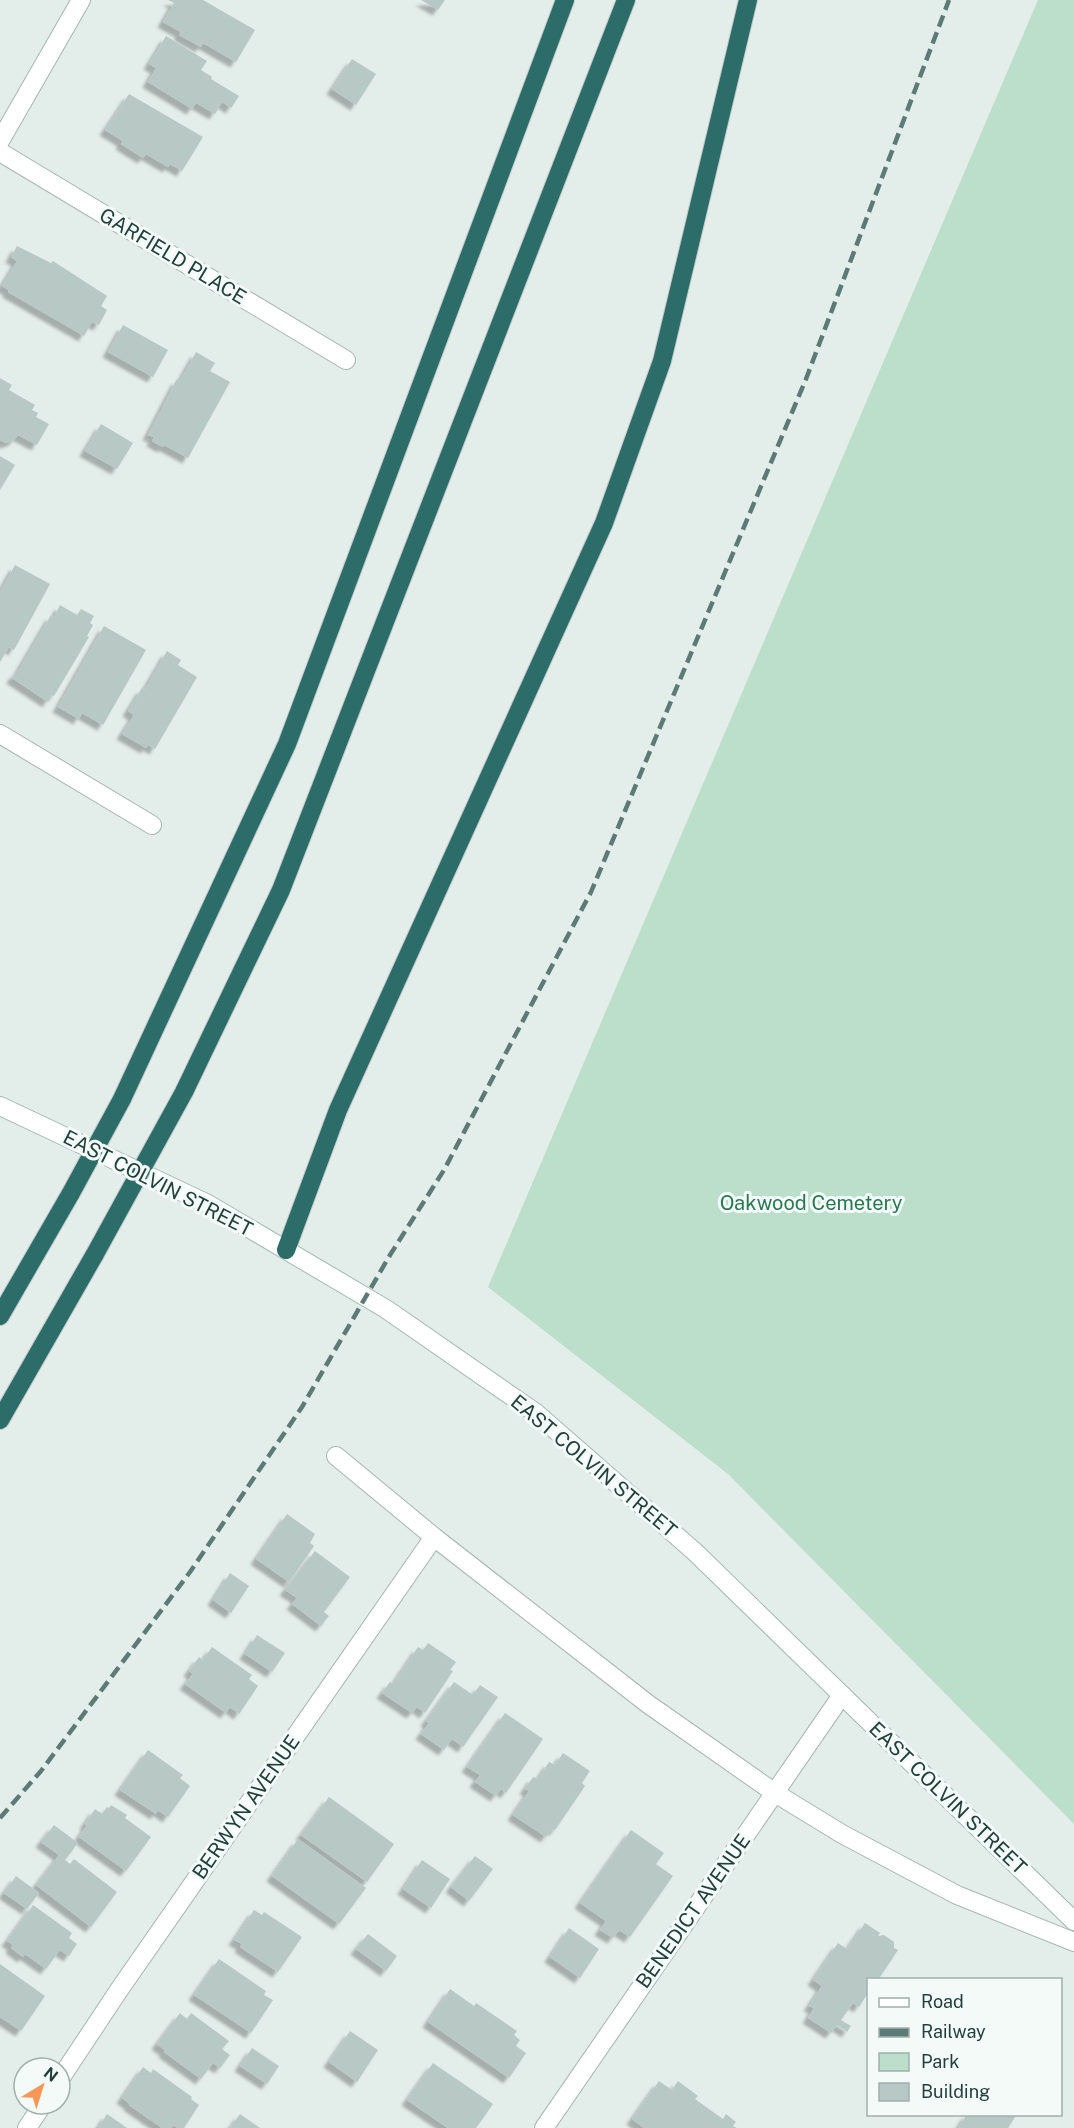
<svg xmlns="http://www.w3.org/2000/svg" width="1074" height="2128" viewBox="0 0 1074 2128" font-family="'Public Sans',sans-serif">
	<defs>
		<filter id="shadow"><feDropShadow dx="-5.5" dy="5.5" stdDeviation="1.5" flood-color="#0004"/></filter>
	</defs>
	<rect width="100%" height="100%" fill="#e3edea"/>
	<path fill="#bbdfca" d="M1038,0h36v1824l-346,-350 -240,-187z"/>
	<g fill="#b8c8c4" filter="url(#shadow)">
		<path d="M168,0h35l52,30 -19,32 -33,-19 -2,4 -22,-12 2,-3 -18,-10 11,-19z"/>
		<path d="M421,0h24l-7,10z"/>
		<path d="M166,36l41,25 -6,9 11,7 -1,2 28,17 -8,12 -9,-6 -7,12 -19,-11 -4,6 -44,-27 8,-14 -7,-4z"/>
		<path d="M352,59l24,15 -20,31 -24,-16z"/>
		<path d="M129,94l74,43 -21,34 -12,-7 -2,3 -22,-13 -3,4 -22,-14 2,-3 -18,-11z"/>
		<path d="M17,246l34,17 2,-2 54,35 -6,10 6,4 -8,15 -7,-3 -8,14 -76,-44 1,-2 -7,-4 15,-25 -6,-4z"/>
		<path d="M123,325l45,25 -15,27 -45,-25z"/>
		<path d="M196,352l19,11 -5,8 20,11 -42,76 -24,-13 -1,2 -11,-6 2,-4 -6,-2 29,-56 3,2z"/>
		<path d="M0,378l12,7 -3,5 26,15 -3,5 6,3 -2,4 13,7 -12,21 -19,-10 -4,5 -8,3 -6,-3z"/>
		<path d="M101,424l32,19 -16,26 -32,-18z"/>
		<path d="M0,456l15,9 -15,25z"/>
		<path d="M15,565l35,19 -36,66 -5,-3 -9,15v-70z"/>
		<path d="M60,605l17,10 4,-6 13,7 -4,7 3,2 -6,11 2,1 -35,59 -2,-1 -4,7 -36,-24 3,-5h2l34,-58 3,2z"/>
		<path d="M104,626l42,24 -43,75 -21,-12 -3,6 -21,-12z"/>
		<path d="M167,651l14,9 -3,5 19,12 -42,72 -7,-4 -2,3 -24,-14 12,-19 -6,-4 14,-23 3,1z"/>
		<path d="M287,1514l28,20 -5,9 4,3 -25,36 -33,-23z"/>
		<path d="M315,1551l35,26 -26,35 5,4 -8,10 -29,-22 5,-6 -12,-8z"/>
		<path d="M230,1573l19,13 -18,27 -18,-13z"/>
		<path d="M257,1635l28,18 -13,19 -27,-18z"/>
		<path d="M428,1643l28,19 -6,8 3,1 -28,42 -8,-6 -5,6 -30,-20 8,-11 3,2 25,-37 5,3z"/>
		<path d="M212,1647l40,28 -3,4 9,7 -19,28 -9,-7 -4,6 -41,-29 8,-10 -4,-3 10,-14 4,3z"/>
		<path d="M454,1682l19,13 7,-10 18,12 -35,50 -11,-8 -8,11 -23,-16 8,-11 -3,-2z"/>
		<path d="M505,1713l38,26 -37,54 -5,-4 -5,7 -21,-14 5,-7 -13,-8z"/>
		<path d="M148,1750l35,25 -3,3 10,8 -22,31 -10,-7 -2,4 -36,-24z"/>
		<path d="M563,1753l27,18 -8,12 3,3 -30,44 -3,-1 -6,8 -33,-22 16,-24 -4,-2 8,-12 5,2 11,-17 6,3z"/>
		<path d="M329,1797l65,47 -27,38 -66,-47z"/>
		<path d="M111,1805l16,10 -2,3 26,19 -25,34 -47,-34 8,-12 -2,-1 10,-15 7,5 5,-7 2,1z"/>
		<path d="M54,1825l24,18 -13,17 5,4 4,-5 43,33 -26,35 -55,-42 23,-30 -18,-13z"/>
		<path d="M631,1830l33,23 -8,11 17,12 -43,61 -11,-7 -6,8 -13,-8 6,-9 -26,-18z"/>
		<path d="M298,1839l68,49 -27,36 -67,-48z"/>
		<path d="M475,1856l18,13 -24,32 -18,-14z"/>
		<path d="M422,1860l28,19 -19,29 -28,-19z"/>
		<path d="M16,1876l23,17 -12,16 -23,-16z"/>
		<path d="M33,1905l39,28 -3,5 8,6 -8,12 -9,-6 -14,19 -21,-15 -2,3 -12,-9 2,-3 -6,-4z"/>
		<path d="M254,1910l8,5 2,-3 38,25 -24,35 -38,-25 2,-3 -8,-4z"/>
		<path d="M865,1923l15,10 -2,3 6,-1 10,7v6l4,2 -20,30h-10v13l-9,14 -6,-4 -12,17 10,6 -4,6 -10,-7 -6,8 -23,-15 6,-10 -5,-2 13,-20 -9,-6 25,-37 9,6z"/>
		<path d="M569,1928l30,21 -19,29 -30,-21z"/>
		<path d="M368,1934l29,22 -11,15 -30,-22z"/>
		<path d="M219,1959l47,32 -2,4 9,5 -22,33 -57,-38z"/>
		<path d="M0,1964l45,32 -24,35 -21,-14z"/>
		<path d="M450,1989l24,17 2,-3 41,28 -3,4 6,5 -4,6 10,7 -17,25 -81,-56z"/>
		<path d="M180,2013l7,6 4,-6 38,28 -7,8 8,6 -10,13 -7,-5 -12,16 -37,-27 2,-1 -9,-7z"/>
		<path d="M350,2031l28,19 -21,32 -28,-20z"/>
		<path d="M252,2048l27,18 -12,18 -27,-18z"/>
		<path d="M433,2063l60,41 -17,24h-28l-41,-28z"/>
		<path d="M143,2067l8,6 2,-4 39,28 -1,2 8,6 -15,23h-6l-5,-3 -2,3h-9l-33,-23 1,-1 -8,-6z"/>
		<path d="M659,2081l13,9 6,-9 20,15 -3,3 28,20 3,-5 10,8 -3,4 4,2h-93l-12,-9z"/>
		<path d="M107,2114l20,14h-29z"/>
		<path d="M240,2114l20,14h-30z"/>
		<path d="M967,2114h50l-9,14h-50z"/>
	</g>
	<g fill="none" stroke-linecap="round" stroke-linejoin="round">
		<g stroke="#a5b6b2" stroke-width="20">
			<g id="street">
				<path d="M0,141l81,-141"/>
				<path d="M0,152l346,208"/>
				<path d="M0,734l152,91"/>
				<path d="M336,1456l98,81 214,167 127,89 67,41 115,61 117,47"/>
				<path d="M60,2079l59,-89 315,-453"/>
				<path d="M27,2128l16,-24"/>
				<path d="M544,2128l298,-433"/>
			</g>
		</g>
		<g stroke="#a0bab4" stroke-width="20">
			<path id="secondary" d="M0,1106l208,98 178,105 150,104 159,139 379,369"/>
		</g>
		<g stroke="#c1cac8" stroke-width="20">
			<g id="highway">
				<path d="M184,1092l97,-202 345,-890"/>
				<path d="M122,1099l165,-355 278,-744"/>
				<path d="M286,1250l52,-140 266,-587 58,-162 86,-361"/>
				<path d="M0,1316l71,-123"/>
				<path d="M0,1420l95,-166"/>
			</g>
		</g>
		<use href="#street" stroke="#fff" stroke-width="18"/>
		<use href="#secondary" stroke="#fff" stroke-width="18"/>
		<use href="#highway" stroke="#2c6d6a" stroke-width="18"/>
		<path stroke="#5c7b77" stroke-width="4.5" stroke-dasharray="12 6" stroke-linecap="butt" d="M0,1818l41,-47 149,-199 112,-165 88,-152 54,-85 147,-278 215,-513 143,-379"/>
		<g stroke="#c1cac8" stroke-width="20" stroke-linecap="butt">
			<g id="highway-bridge">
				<path d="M71,1193l51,-94"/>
				<path d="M95,1254l89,-162"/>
			</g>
		</g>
		<use href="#highway-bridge" stroke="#2c6d6a" stroke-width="18"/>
	</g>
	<g text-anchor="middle" stroke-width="6" stroke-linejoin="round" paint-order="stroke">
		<g font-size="20" fill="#21403c" stroke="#f4faf7">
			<text transform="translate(173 256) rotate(31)" y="7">GARFIELD PLACE</text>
			<text transform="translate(158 1183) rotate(27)" y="7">EAST COLVIN STREET</text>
			<text transform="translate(594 1466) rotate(40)" y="7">EAST COLVIN STREET</text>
			<text transform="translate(948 1798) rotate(44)" y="7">EAST COLVIN STREET</text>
			<text transform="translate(246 1807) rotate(-55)" y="7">BERWYN AVENUE</text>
			<text transform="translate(693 1911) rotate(-55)" y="7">BENEDICT AVENUE</text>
		</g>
		<g font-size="20" fill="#297954" stroke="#f4faf7">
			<text x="811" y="1210">Oakwood Cemetery</text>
		</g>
	</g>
	<rect x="867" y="1978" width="195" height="138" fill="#f4faf7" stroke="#a0b0ac" stroke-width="1.5"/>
	<rect x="879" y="1998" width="30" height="9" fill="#ffffff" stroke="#a0b0ac" stroke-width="1.5"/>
	<text x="921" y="2008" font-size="18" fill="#21403c">Road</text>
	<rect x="879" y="2028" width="30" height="9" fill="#5c7b77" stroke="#a0b0ac" stroke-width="1.5"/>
	<text x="921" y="2038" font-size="18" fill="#21403c">Railway</text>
	<rect x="879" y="2053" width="30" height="18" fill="#bbdfca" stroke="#a0b0ac" stroke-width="1.5"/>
	<text x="921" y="2068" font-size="18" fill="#21403c">Park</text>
	<rect x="879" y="2083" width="30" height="18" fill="#b8c8c4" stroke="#a0b0ac" stroke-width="1.5"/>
	<text x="921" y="2098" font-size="18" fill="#21403c">Building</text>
	<g transform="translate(42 2086) rotate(38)"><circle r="28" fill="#f4faf7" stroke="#a0b0ac" stroke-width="1.5"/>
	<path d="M0-4.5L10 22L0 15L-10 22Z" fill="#f89656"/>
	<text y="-9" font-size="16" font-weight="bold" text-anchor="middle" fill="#21403c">N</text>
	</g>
</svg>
